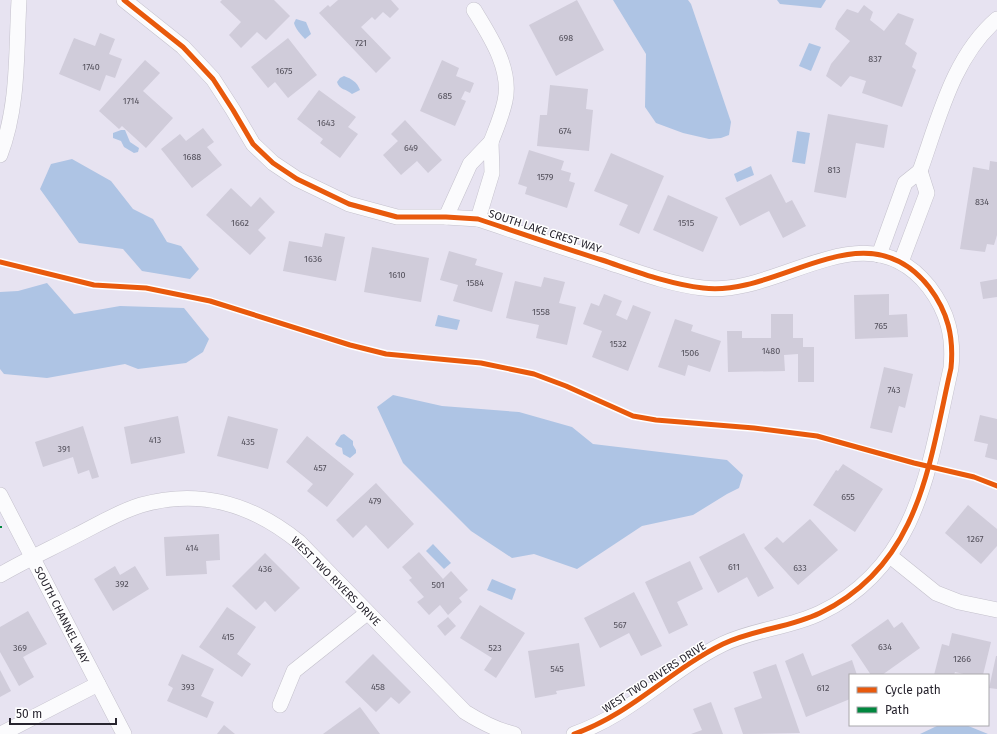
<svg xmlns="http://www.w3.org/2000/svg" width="997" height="734" viewBox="0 0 997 734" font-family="'Fira Sans',sans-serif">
	<rect width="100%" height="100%" fill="#e7e3f1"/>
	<g fill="#aec4e4">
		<path d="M613,0h75l3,4 40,118 -2,13 -8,3 -12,1 -26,-6 -27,-10 -11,-16 1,-53z"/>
		<path d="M777,0h49l-5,8 -41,-4z"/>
		<path d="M296,19l10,3 5,12 -6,5c-4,-4 -10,-11 -11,-16z"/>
		<path d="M809,43l12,4 -10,24 -12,-5z"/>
		<path d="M344,76c8,3 13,6 16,14l-8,4c-5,-5 -13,-4 -15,-12l3,-4z"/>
		<path d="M121,130h4l5,12 9,6 -1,4 -4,1 -10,-6 -3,-6 -8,-3v-5z"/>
		<path d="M797,131l13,2 -5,31 -13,-2z"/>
		<path d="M72,159l39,22 22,28 20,10 14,23 14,4 18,23 -9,10 -48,-8 -19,-22 -44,-6 -39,-54 11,-25z"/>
		<path d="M751,166l3,9 -17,7 -3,-8z"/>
		<path d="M47,283l27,31 46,-8 64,2 25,31 -6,13 -17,11 -48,6 -13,-5 -78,14 -43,-4 -4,-5v-77l18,-1z"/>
		<path d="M438,315l22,5 -3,10 -22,-4z"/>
		<path d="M393,395l49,11 77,6 53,15 21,17 134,16 16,15 -4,13 -12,6 -34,21 -51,11 -65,43 -43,-15 -22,4 -41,-27 -68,-68 -26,-56z"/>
		<path d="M344,434l9,7v4l3,5v3l-6,5 -7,-4 -1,-6 -5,-2 -2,-2 6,-9z"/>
		<path d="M433,544l18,19 -7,6 -18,-18z"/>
		<path d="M492,579l24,10 -4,11 -25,-10z"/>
		<path d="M939,725h27l22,9h-68z"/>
	</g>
	<g fill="#d0ccda">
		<path d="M222,0h52l16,16 -24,24 -9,-8 -16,16 -12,-13 12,-13 -21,-20z"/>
		<path d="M338,0h53l8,9 -9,9 -7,-6 -8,8 -3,-3 -11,10 30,31 -15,15 -57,-60 9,-8 2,2z"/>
		<path d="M577,0l27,50 -48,26 -27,-51z"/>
		<path d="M864,5l9,7 -3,8 14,11 14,-18 16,6 -9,25 12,9 -5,14 4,3 -14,37 -40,-14 4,-12 -16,-5 -9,11 -15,-11 5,-12 19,-23 -15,-12 3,-8 9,-12 11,4z"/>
		<path d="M100,33l15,6 -6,15 13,5 -7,19 -9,-3 -6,16 -41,-17 15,-36 21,8z"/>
		<path d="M288,38l29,37 -29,23 -13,-16 -7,6 -17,-21z"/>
		<path d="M145,60l15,13 -17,18 30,27 -27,30 -24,-22 -3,3 -20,-18z"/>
		<path d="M442,60l17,8 -3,8 18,7 -4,10 -5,-2 -4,8 5,2 -11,25 -35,-15z"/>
		<path d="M550,85l38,4 -2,20 7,1 -4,41 -52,-5 3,-31h7z"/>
		<path d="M319,90l37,27 -8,10 10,7 -18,24 -20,-15 3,-4 -26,-20z"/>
		<path d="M828,114l60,11 -4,23 -28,-5 -10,55 -32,-6z"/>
		<path d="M405,120l37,40 -14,13 -11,-12 -16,14 -18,-20 15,-14 -7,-7z"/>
		<path d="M203,128l11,14 -7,5 15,18 -30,23 -31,-39 19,-15 6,7z"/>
		<path d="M529,150l35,11 -3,9 10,3 -2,8 6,2 -8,25 -42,-14 2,-7 -9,-3z"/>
		<path d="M611,153l53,23 -25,58 -20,-9 9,-20 -34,-14z"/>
		<path d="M990,161l7,1v73l-3,10 -7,-1 -2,8 -25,-3 13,-82 16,3z"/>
		<path d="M771,174l15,29 6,-3 14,26 -23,12 -14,-27 -29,15 -15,-28z"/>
		<path d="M231,188l20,19 9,-10 15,15 -17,18 8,8 -16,17 -44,-40z"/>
		<path d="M668,195l50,22 -15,35 -50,-22z"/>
		<path d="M325,233l20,4 -9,44 -53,-10 6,-30 33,6z"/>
		<path d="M372,247l57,11 -8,44 -57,-10z"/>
		<path d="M449,251l28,8 -2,6 28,8 -11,39 -39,-11 5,-16 -18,-5z"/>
		<path d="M544,277l21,5 -6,21 17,4 -9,38 -31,-7 3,-13 -33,-7 9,-37 26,6z"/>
		<path d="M997,279v18l-14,2 -3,-17z"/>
		<path d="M604,294l18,7 -6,14 11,5 6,-15 18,7 -23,59 -36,-14 10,-26 -19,-7 8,-21 8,3z"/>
		<path d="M889,294v21l18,-1 1,23 -53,2 -1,-44z"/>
		<path d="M771,314h22v24h10v9h11v35h-16v-28l-14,1 1,16 -57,1 -1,-41h15v7h29z"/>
		<path d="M675,319l18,6 -2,6 30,10 -11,31 -22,-7 -3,11 -27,-9z"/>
		<path d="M884,367l29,7 -8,34 -6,-2 -7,27 -22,-5z"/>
		<path d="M980,415l17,4v41l-12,-3 3,-13 -14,-3z"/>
		<path d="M178,416l7,37 -54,11 -7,-37z"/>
		<path d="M228,416l50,13 -10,40 -51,-13z"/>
		<path d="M83,426l16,51 -7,2 -3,-9 -11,4 -5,-17 -30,10 -8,-25z"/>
		<path d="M307,436l47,38 -27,33 -20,-16 6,-7 -27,-22z"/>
		<path d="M843,464l40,25 -28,43 -42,-27 23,-35 2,1z"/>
		<path d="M376,483l38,41 -26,25 -22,-24 -13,13 -17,-18z"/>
		<path d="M968,505l29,24v17l-16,18 -36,-31z"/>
		<path d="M810,519l28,31 -40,35 -34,-37 13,-11 6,6z"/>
		<path d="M744,533l30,55 -16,9 -11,-20 -29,16 -19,-36z"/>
		<path d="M219,534l1,26 -14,1 1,13 -41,2 -2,-39z"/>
		<path d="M419,552l24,27 8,-8 17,19 -9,8 3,4 -14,13 -8,-10 -11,10 -12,-13 7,-5 -15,-17 3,-2 -10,-11z"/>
		<path d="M265,553l35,35 -25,24 -10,-11 -9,9 -24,-24z"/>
		<path d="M690,561l13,28 -26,13 11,23 -19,9 -24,-52z"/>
		<path d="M115,566l5,9 15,-9 14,23 -36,22 -19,-32z"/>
		<path d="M634,592l28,54 -21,10 -12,-23 -29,15 -16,-30z"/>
		<path d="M480,605l45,28 -29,45 -12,-8 8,-12 -32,-20z"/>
		<path d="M227,607l29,20 -19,27 14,10 -9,13 -43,-30z"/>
		<path d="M28,611l19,33 -24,13 11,20 -15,9 -19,-34v-25z"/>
		<path d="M448,617l8,9 -11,10 -8,-10z"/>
		<path d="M888,619l6,9 8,-6 18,26 -38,27h-11l-20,-30z"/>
		<path d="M952,633l39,9 -8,33h-15l-13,-3 -1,3h-20l8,-31 7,2z"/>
		<path d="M579,643l6,43 -29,5 1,3 -22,4 -7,-47z"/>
		<path d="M803,653l9,23 40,-16 5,15h-7v24l-44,18 -21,-56z"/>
		<path d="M182,654l32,15 -13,27 13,6 -7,16 -40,-17 6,-13 -5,-3z"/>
		<path d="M373,654l38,38 -12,12 -8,-7 -15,15 -31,-30z"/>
		<path d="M996,656h1v33l-8,-1z"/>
		<path d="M776,664l24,69 -57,1 -9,-26 28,-10 -9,-26z"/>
		<path d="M0,670l11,21 -11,6z"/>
		<path d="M711,702l12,32h-32l11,-4 -9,-21z"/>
		<path d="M360,707l20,27h-57z"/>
		<path d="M224,725l11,9h-18z"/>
	</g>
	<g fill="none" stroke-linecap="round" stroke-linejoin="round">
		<g stroke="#c4c1cc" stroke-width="16">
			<g id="minor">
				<path d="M124,0l59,47 30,32 20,31 20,34 20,19 24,16 52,25 48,13h49l32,2c42,14 83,28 124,41 33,11 66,24 101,28 76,10 162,-82 226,-1 19,25 25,50 22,81 -22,96 -31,197 -131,245 -31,15 -66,16 -97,31 -53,26 -93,71 -149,90"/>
				<path d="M474,10c16,26 38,59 31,91 -3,14 -9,28 -14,41"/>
				<path d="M0,155c19,-49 16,-103 19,-155"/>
				<path d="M920,171c19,-53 33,-114 77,-152"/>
				<path d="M446,217l24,-53 21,-22 1,31 -14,46"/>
				<path d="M879,255l26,-72 15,-12 7,22 -26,69"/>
				<path d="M0,495l124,239"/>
				<path d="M890,556l46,37 23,9 38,8"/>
				<path d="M0,575c24,-14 50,-26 75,-39 22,-11 43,-24 66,-31 60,-17 111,-1 158,37l166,170c16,10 31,18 49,22"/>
				<path d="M280,705l14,-34 73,-58"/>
				<path d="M1,734l97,-50"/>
			</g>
		</g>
		<use href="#minor" stroke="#fbfbfd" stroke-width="15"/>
		<path stroke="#00873e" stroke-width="4" stroke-dasharray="8 4" stroke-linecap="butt" d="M0,526v2"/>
		<g stroke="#fff" stroke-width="8">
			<g id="cycleway">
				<path d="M124,0l59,47 30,32 20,31 20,34 20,19 24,16 52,25 48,13h49l32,2c42,14 83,28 124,41 33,11 66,24 101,28 76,10 162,-82 226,-1 19,25 25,50 22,81 -22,96 -31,197 -131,245 -31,15 -66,16 -97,31 -53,26 -93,71 -149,90"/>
				<path d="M0,262l94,23 52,3 64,13 140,44 36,9 95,9 53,11 32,12 67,30 23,4 98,8 63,8 97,27 60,14 23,9"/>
			</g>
		</g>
		<use href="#cycleway" stroke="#e8590c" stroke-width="5"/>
	</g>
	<g text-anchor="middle" stroke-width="3" stroke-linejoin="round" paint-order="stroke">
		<g font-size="9" fill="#53505b">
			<text x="566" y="41">698</text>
			<text x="361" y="46">721</text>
			<text x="875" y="62">837</text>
			<text x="91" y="70">1740</text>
			<text x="284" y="74">1675</text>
			<text x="445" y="99">685</text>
			<text x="131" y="104">1714</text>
			<text x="326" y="126">1643</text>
			<text x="565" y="134">674</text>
			<text x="411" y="151">649</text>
			<text x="192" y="160">1688</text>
			<text x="834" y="173">813</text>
			<text x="545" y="180">1579</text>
			<text x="982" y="205">834</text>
			<text x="240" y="226">1662</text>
			<text x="686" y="226">1515</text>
			<text x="313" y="262">1636</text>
			<text x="397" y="278">1610</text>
			<text x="475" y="286">1584</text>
			<text x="541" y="315">1558</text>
			<text x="881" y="329">765</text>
			<text x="618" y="347">1532</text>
			<text x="771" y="354">1480</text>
			<text x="690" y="356">1506</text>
			<text x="894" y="393">743</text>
			<text x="155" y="443">413</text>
			<text x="248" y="445">435</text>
			<text x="64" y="452">391</text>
			<text x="320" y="471">457</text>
			<text x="848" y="500">655</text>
			<text x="375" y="504">479</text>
			<text x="975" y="542">1267</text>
			<text x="192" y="551">414</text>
			<text x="734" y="570">611</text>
			<text x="800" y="571">633</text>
			<text x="265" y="572">436</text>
			<text x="122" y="587">392</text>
			<text x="438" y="588">501</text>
			<text x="620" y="628">567</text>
			<text x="228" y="640">415</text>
			<text x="885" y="650">634</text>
			<text x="20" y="651">369</text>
			<text x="495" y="651">523</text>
			<text x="962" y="662">1266</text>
			<text x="557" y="672">545</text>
			<text x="188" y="690">393</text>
			<text x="378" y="690">458</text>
			<text x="823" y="691">612</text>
		</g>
		<g font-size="11" fill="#28252f" stroke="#fff">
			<text transform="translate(545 231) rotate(18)" y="4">SOUTH LAKE CREST WAY</text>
			<text transform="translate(336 581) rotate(45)" y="4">WEST TWO RIVERS DRIVE</text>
			<text transform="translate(62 615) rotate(63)" y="4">SOUTH CHANNEL WAY</text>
			<text transform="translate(654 677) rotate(-33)" y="4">WEST TWO RIVERS DRIVE</text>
		</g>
	</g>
	<rect x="849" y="674" width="140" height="52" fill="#ffffff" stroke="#a9a8ac"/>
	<rect x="857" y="687" width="20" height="6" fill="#e8590c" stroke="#a9a8ac"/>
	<text x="885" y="694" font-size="12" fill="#28252f">Cycle path</text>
	<rect x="857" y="707" width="20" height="6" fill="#00873e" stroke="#a9a8ac"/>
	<text x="885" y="714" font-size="12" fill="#28252f">Path</text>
	<path d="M10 718v6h106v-6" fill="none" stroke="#28252f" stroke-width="2"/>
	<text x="16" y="718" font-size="12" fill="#28252f" stroke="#ffffff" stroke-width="3" paint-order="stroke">50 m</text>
</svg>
